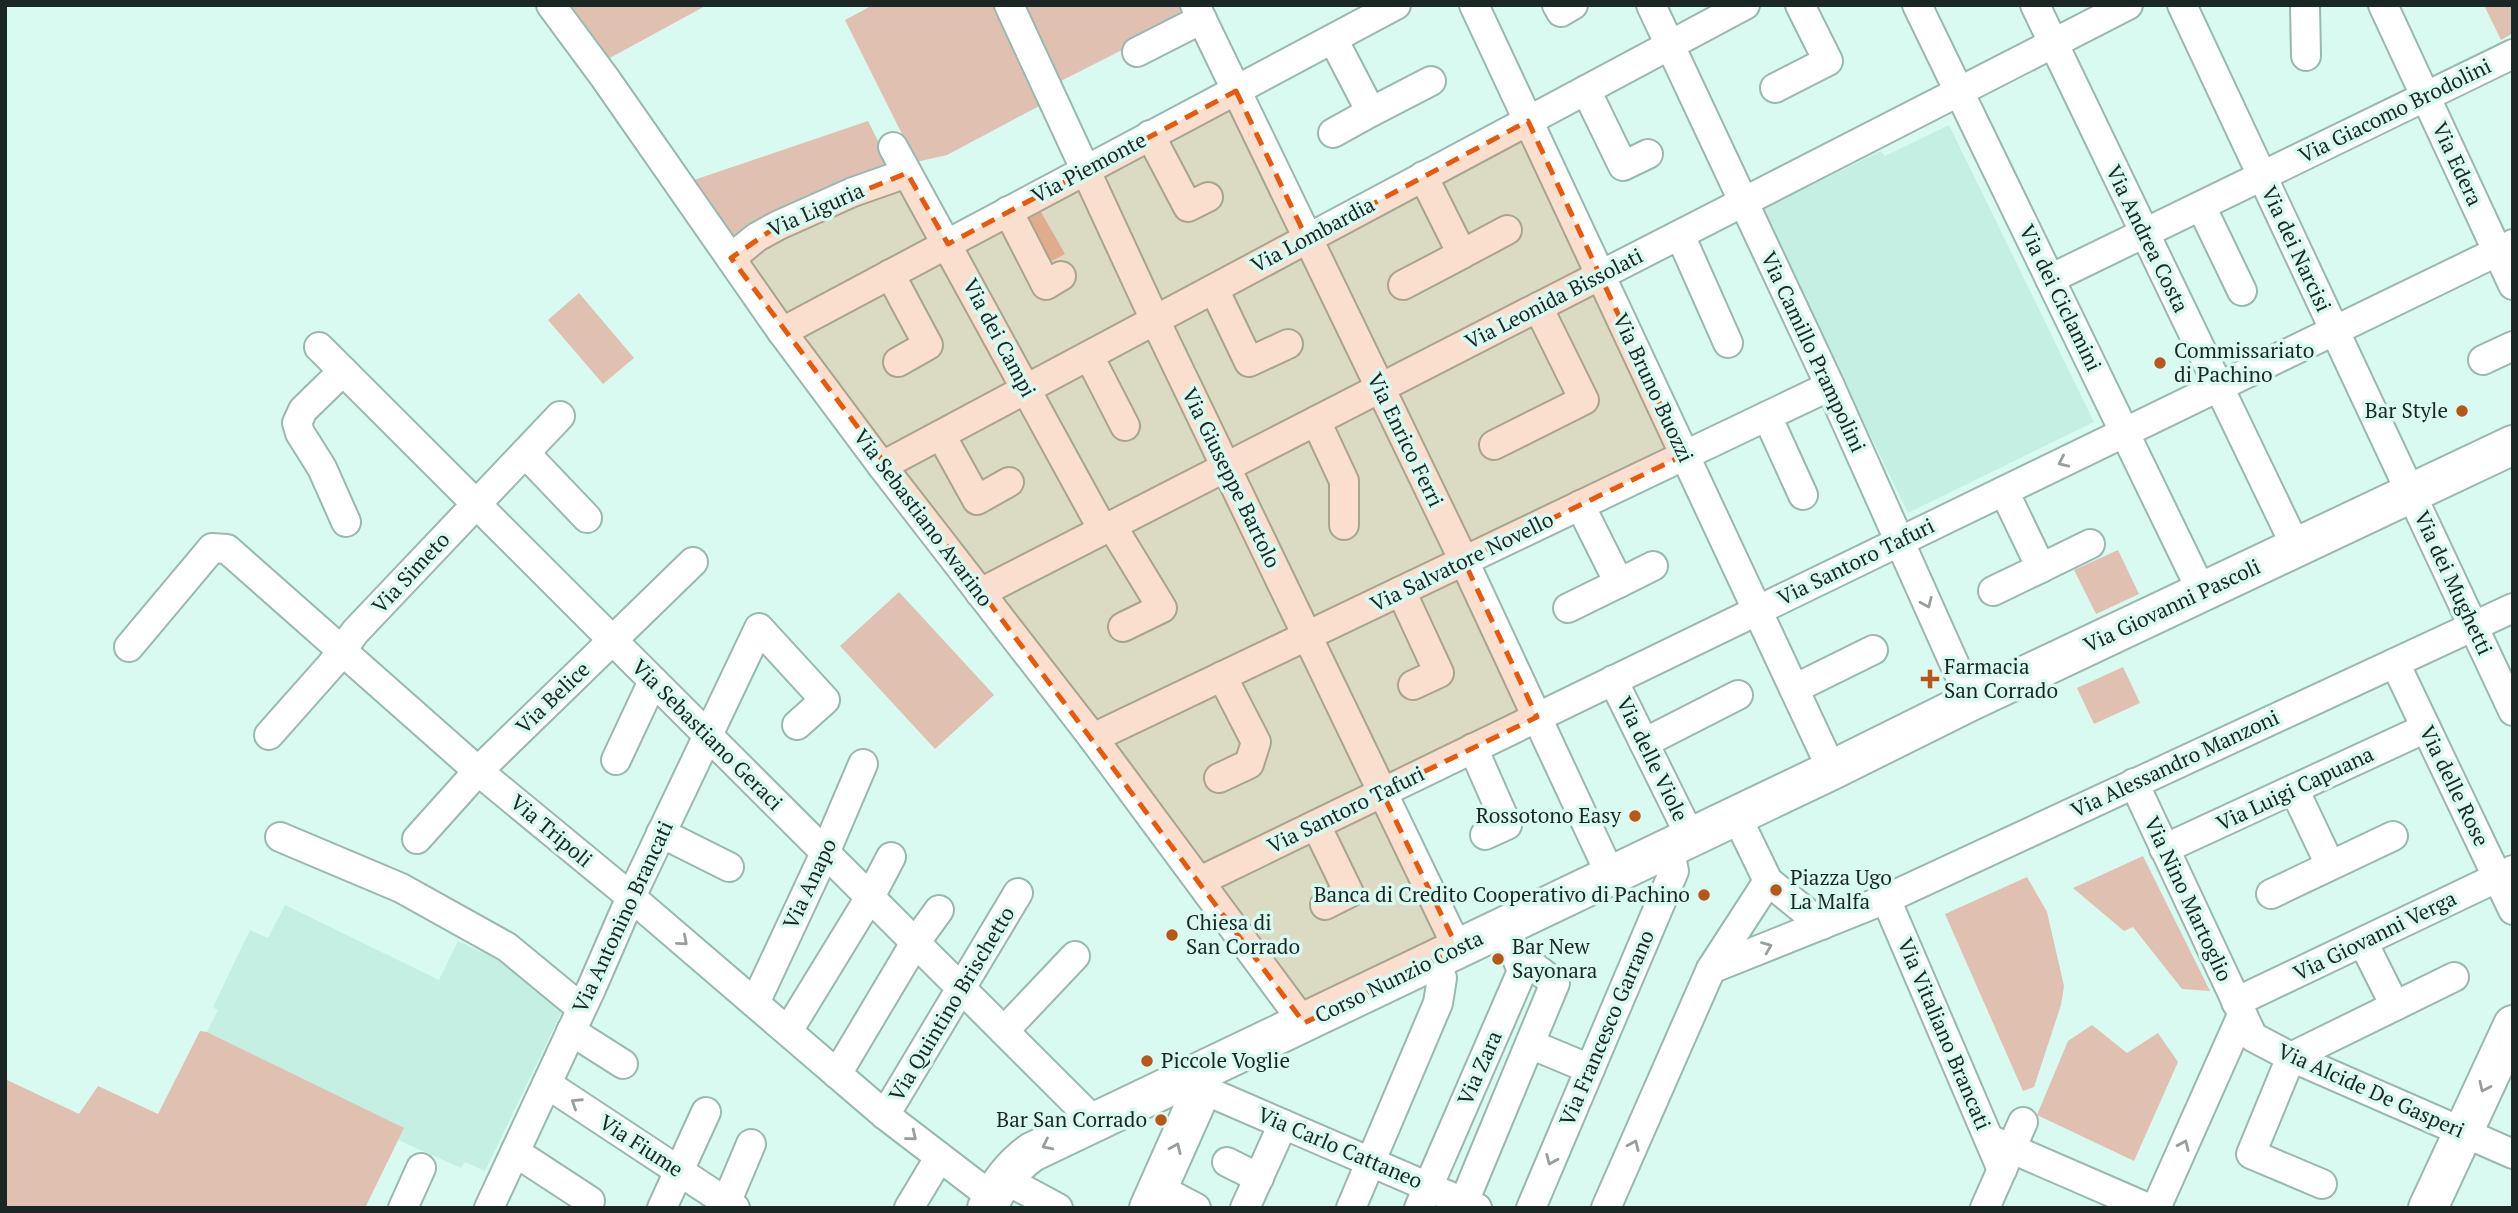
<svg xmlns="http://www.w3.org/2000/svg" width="2518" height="1213" viewBox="0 0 2518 1213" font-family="'PT Serif',serif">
	<rect width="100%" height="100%" fill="#d9faf0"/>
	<g fill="#c5efe2">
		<path d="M1949,125l145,297 -186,91 -147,-303 120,-59 4,5z"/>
		<path d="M285,905l154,75 19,-39 23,11 4,-9 81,60 -81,168 -20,-9 -4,6 -63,-28 6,-11 -197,-97 11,-22 -5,-3 37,-77 18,8z"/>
	</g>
	<g fill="#e0c0b0">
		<path d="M571,5h136l-99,54z"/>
		<path d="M873,5h123l47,99 -96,51 -31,7 -71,-142z"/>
		<path d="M1020,5h164l5,11 -132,67z"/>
		<path d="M2484,5h29v28l-12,7z"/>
		<path d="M868,121l22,44 -110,46 -52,30 -40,-59z"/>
		<path d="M1041,212l24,42 -19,10 -23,-42z"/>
		<path d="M579,293l55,65 -31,26 -55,-64z"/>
		<path d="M2118,550l21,44 -43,20 -22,-44z"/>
		<path d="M899,592l95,103 -59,54 -95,-103z"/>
		<path d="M2123,667l17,36 -46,21 -17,-36z"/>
		<path d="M2143,856l67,135 -28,-2 -49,-62 -9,4 -51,-43z"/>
		<path d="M2027,877l20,35 17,74 -3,19 -27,82 -11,4 -78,-177z"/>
		<path d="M2092,1025l35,28 31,-20 20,29 -44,99 -97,-46 31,-74z"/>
		<path d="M200,1031l7,1 197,96 -39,80h-360v-129l74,35 19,-28 60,28z"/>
	</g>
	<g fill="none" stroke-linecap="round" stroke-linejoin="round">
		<g stroke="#99b8af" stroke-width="32">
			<g id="street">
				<path d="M551,5l54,73 177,254 100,134 211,272 211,285"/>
				<path d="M1009,5l146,315 303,629"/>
				<path d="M1195,5l269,556 147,315"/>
				<path d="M1474,5l358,765"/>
				<path d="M1557,5l4,7 12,-7"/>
				<path d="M1651,5l179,381 141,315"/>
				<path d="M1917,5l285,587"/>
				<path d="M2035,5l261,542"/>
				<path d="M2182,5l331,706"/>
				<path d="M2305,5l1,51"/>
				<path d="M2383,5l130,280"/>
				<path d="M1333,39l38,73 -38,21"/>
				<path d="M1137,52l65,-33"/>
				<path d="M1775,88l53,-27 -28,-56"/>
				<path d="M1586,90l37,76 25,-12"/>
				<path d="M1371,112l60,-31"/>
				<path d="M1150,135l38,72 20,-10"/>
				<path d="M893,147l210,383"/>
				<path d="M2201,206l41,85"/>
				<path d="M1008,211l38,74 15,-9"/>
				<path d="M1680,235l48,108"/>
				<path d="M1462,254l45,-24"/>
				<path d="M731,258l26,-21 22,-12 74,-33 54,-19"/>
				<path d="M890,274l38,71 -30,17"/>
				<path d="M2050,279l463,-225"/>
				<path d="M1403,285l59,-31 -39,-78"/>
				<path d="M1214,289l35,73 39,-18"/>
				<path d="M782,332l614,-327"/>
				<path d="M319,347l776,775"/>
				<path d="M1089,356l36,70"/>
				<path d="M2483,360l30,-14"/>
				<path d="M343,371l-40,39 -6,13 3,10 22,35 24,54"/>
				<path d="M1767,416l36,79"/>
				<path d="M1316,421l28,60v44"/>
				<path d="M941,435l36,65 32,-18"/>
				<path d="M1494,445l90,-45 -46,-93"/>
				<path d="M525,453l62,65"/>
				<path d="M882,466l863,-461"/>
				<path d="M2004,491l37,77 49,-24"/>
				<path d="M1112,526l50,82 -39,19"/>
				<path d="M1619,583l34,-17"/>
				<path d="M1401,591l38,82 -26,12"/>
				<path d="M1993,591l48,-23"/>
				<path d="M980,593l1148,-588"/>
				<path d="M1568,608l51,-25 -39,-78"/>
				<path d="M129,647l83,-99 15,1 251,222 153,126 254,218 107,82"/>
				<path d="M2395,663l118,247"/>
				<path d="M1613,680l78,158"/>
				<path d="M1794,689l79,-39"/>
				<path d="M269,735l63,-71 23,-32 205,-216"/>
				<path d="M1093,738l737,-352"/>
				<path d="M1644,743l94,-48"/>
				<path d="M1473,748l34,77 -22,10"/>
				<path d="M616,760l37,-79"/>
				<path d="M1219,778l30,-14 7,-22 -34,-66"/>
				<path d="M2134,783l119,254 38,20 222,97"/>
				<path d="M2294,789l36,76"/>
				<path d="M1736,815l32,66 54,44"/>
				<path d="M1316,825l33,68 -24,12"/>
				<path d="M661,833l68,34"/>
				<path d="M280,837l121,51 106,59 74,61"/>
				<path d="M417,839l61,-68 215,-209"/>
				<path d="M2164,849l262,-121"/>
				<path d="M1200,881l1313,-637"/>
				<path d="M2271,894l122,-58"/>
				<path d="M1886,899l116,271"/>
				<path d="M2363,942l32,64"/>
				<path d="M1711,969l175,-70 627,-291"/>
				<path d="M2236,1002l277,-132"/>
				<path d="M755,1003l70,-150 38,-89"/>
				<path d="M571,1031l52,33"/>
				<path d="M788,1031l82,-134 21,-40"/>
				<path d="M1004,1031l71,-75"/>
				<path d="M1530,1044l60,25"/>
				<path d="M837,1074l78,-131 24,-33"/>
				<path d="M547,1084l188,124"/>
				<path d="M1202,1089l275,119"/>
				<path d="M885,1115l133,-222"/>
				<path d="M1989,1139l159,69"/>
				<path d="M515,1152l75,49 -3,7"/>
				<path d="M1227,1162l32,16"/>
				<path d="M1004,1179l54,29"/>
				<path d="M2322,1184l-71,-30 40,-97 163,-80"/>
				<path d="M1158,1188l38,20"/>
				<path d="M1464,1202l91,-219 -40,-31"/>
				<path d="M403,1208l18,-40"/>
				<path d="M489,1208l102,-219 40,-92 128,-269 66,72 -28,25"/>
				<path d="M662,1208l44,-96"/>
				<path d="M724,1208l27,-64"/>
				<path d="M909,1208l30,-50"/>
				<path d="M1245,1208l38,-84"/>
				<path d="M1351,1208l87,-205 4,-25 -8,-17"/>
				<path d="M1419,1208l103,-237 -18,-44"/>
				<path d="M1531,1208l143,-337 -5,-23"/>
				<path d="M1606,1208l105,-239 57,-88"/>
				<path d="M1985,1208l38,-86"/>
				<path d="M2156,1208l86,-193"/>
			</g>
		</g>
		<g stroke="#99b8af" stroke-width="42">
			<g id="secondary">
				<path d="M987,1208c11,-23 25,-42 45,-56l800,-382 139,-69 542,-256"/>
				<path d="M1149,1208l53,-119 -4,-15"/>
				<path d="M2428,1208l85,-183"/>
			</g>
		</g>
		<use href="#street" stroke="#fff" stroke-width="28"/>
		<use href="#secondary" stroke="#fff" stroke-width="38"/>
	</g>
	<defs><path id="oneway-chevron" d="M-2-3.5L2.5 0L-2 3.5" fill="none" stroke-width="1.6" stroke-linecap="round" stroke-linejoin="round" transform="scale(1.75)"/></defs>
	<g stroke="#989e9c">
		<use href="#oneway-chevron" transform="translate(2063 462) rotate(155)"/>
		<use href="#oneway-chevron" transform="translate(1927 603) rotate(66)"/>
		<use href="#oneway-chevron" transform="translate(683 941) rotate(41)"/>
		<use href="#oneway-chevron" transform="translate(1767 947) rotate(-22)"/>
		<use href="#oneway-chevron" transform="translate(2484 1087) rotate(115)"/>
		<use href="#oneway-chevron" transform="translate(576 1103) rotate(-147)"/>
		<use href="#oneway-chevron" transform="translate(912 1136) rotate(39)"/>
		<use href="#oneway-chevron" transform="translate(1047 1145) rotate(154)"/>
		<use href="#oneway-chevron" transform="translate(1634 1145) rotate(-66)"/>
		<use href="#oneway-chevron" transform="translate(2184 1145) rotate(-66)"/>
		<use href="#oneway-chevron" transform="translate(1176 1148) rotate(-66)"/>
		<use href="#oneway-chevron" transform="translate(1551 1160) rotate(113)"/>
	</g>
	<path fill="#e8590c" fill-opacity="0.2" stroke="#e8590c" stroke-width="5" stroke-dasharray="14 9" stroke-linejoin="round" d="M1236,91l71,148 221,-118 156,334 -220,106 73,156 -155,75 76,157 -154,74 -573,-765 48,-33 128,-52 41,71z"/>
	<g fill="#b85717" stroke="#d9faf0" stroke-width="2.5">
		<circle cx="2160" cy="363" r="7"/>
		<circle cx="2462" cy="411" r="7"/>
		<path d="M1926.5 668.5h7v7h7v7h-7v7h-7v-7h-7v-7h7z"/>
		<circle cx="1635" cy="816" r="7"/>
		<circle cx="1776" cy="890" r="7"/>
		<circle cx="1704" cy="895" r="7"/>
		<circle cx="1172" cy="935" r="7"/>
		<circle cx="1498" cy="959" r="7"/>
		<circle cx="1147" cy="1061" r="7"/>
		<circle cx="1161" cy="1120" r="7"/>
	</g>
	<g text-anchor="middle" stroke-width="7" stroke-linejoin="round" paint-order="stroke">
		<g font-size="21" fill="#1b2724" stroke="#d9faf0">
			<text transform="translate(2395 111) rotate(-26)" y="7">Via Giacomo Brodolini</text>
			<text transform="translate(2457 164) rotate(65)" y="7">Via Edera</text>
			<text transform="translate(1089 168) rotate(-28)" y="7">Via Piemonte</text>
			<text transform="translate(816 210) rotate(-24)" y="7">Via Liguria</text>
			<text transform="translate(1313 235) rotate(-28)" y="7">Via Lombardia</text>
			<text transform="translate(2147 239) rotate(64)" y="7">Via Andrea Costa</text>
			<text transform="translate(2296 249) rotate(65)" y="7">Via dei Narcisi</text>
			<text transform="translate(2060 298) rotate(64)" y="7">Via dei Ciclamini</text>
			<text transform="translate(1554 299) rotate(-27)" y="7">Via Leonida Bissolati</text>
			<text transform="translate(999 338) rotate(62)" y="7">Via dei Campi</text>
			<text transform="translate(1813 352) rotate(65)" y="7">Via Camillo Prampolini</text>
			<text transform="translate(1653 388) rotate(65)" y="7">Via Bruno Buozzi</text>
			<text transform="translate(1405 440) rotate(64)" y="7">Via Enrico Ferri</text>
			<text transform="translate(1231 478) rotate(64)" y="7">Via Giuseppe Bartolo</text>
			<text transform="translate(923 518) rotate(53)" y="7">Via Sebastiano Avarino</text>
			<text transform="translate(1462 562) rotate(-26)" y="7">Via Salvatore Novello</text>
			<text transform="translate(1856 562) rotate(-26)" y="7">Via Santoro Tafuri</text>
			<text transform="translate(411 573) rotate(-47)" y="7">Via Simeto</text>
			<text transform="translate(2453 583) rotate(65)" y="7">Via dei Mughetti</text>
			<text transform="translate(2172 606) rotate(-25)" y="7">Via Giovanni Pascoli</text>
			<text transform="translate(553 698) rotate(-44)" y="7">Via Belice</text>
			<text transform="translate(707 735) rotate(45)" y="7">Via Sebastiano Geraci</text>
			<text transform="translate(1652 759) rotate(64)" y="7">Via delle Viole</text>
			<text transform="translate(2175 764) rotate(-25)" y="7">Via Alessandro Manzoni</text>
			<text transform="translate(2454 786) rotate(64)" y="7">Via delle Rose</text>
			<text transform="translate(2295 789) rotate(-25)" y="7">Via Luigi Capuana</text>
			<text transform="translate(1346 810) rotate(-26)" y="7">Via Santoro Tafuri</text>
			<text transform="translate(551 831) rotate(40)" y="7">Via Tripoli</text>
			<text transform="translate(810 884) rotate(-65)" y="7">Via Anapo</text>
			<text transform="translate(2188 899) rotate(65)" y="7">Via Nino Martoglio</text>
			<text transform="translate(623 917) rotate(-65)" y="7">Via Antonino Brancati</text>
			<text transform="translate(2375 936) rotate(-26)" y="7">Via Giovanni Verga</text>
			<text transform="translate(1399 977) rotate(-26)" y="7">Corso Nunzio Costa</text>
			<text transform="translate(952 1004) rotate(-59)" y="7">Via Quintino Brischetto</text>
			<text transform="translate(1607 1028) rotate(-67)" y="7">Via Francesco Garrano</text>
			<text transform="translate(1944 1034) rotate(67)" y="7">Via Vitaliano Brancati</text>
			<text transform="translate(1480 1068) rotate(-66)" y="7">Via Zara</text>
			<text transform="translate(2371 1091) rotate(24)" y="7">Via Alcide De Gasperi</text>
			<text transform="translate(641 1146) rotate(33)" y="7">Via Fiume</text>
			<text transform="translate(1340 1148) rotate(23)" y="7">Via Carlo Cattaneo</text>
		</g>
		<g font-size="21" fill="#1b2724" stroke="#d9faf0" text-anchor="start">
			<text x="2174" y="358">Commissariato<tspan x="2174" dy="24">di Pachino</tspan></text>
			<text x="2448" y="418" text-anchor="end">Bar Style</text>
			<text x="1944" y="674">Farmacia<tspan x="1944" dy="24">San Corrado</tspan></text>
			<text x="1621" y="823" text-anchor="end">Rossotono Easy</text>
			<text x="1790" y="885">Piazza Ugo<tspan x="1790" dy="24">La Malfa</tspan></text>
			<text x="1690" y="902" text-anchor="end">Banca di Credito Cooperativo di Pachino</text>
			<text x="1186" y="930">Chiesa di<tspan x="1186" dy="24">San Corrado</tspan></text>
			<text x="1512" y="954">Bar New<tspan x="1512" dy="24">Sayonara</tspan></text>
			<text x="1161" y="1068">Piccole Voglie</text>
			<text x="1147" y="1127" text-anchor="end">Bar San Corrado</text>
		</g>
	</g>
	<rect width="2518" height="1213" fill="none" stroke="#1b2724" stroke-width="14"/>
</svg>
